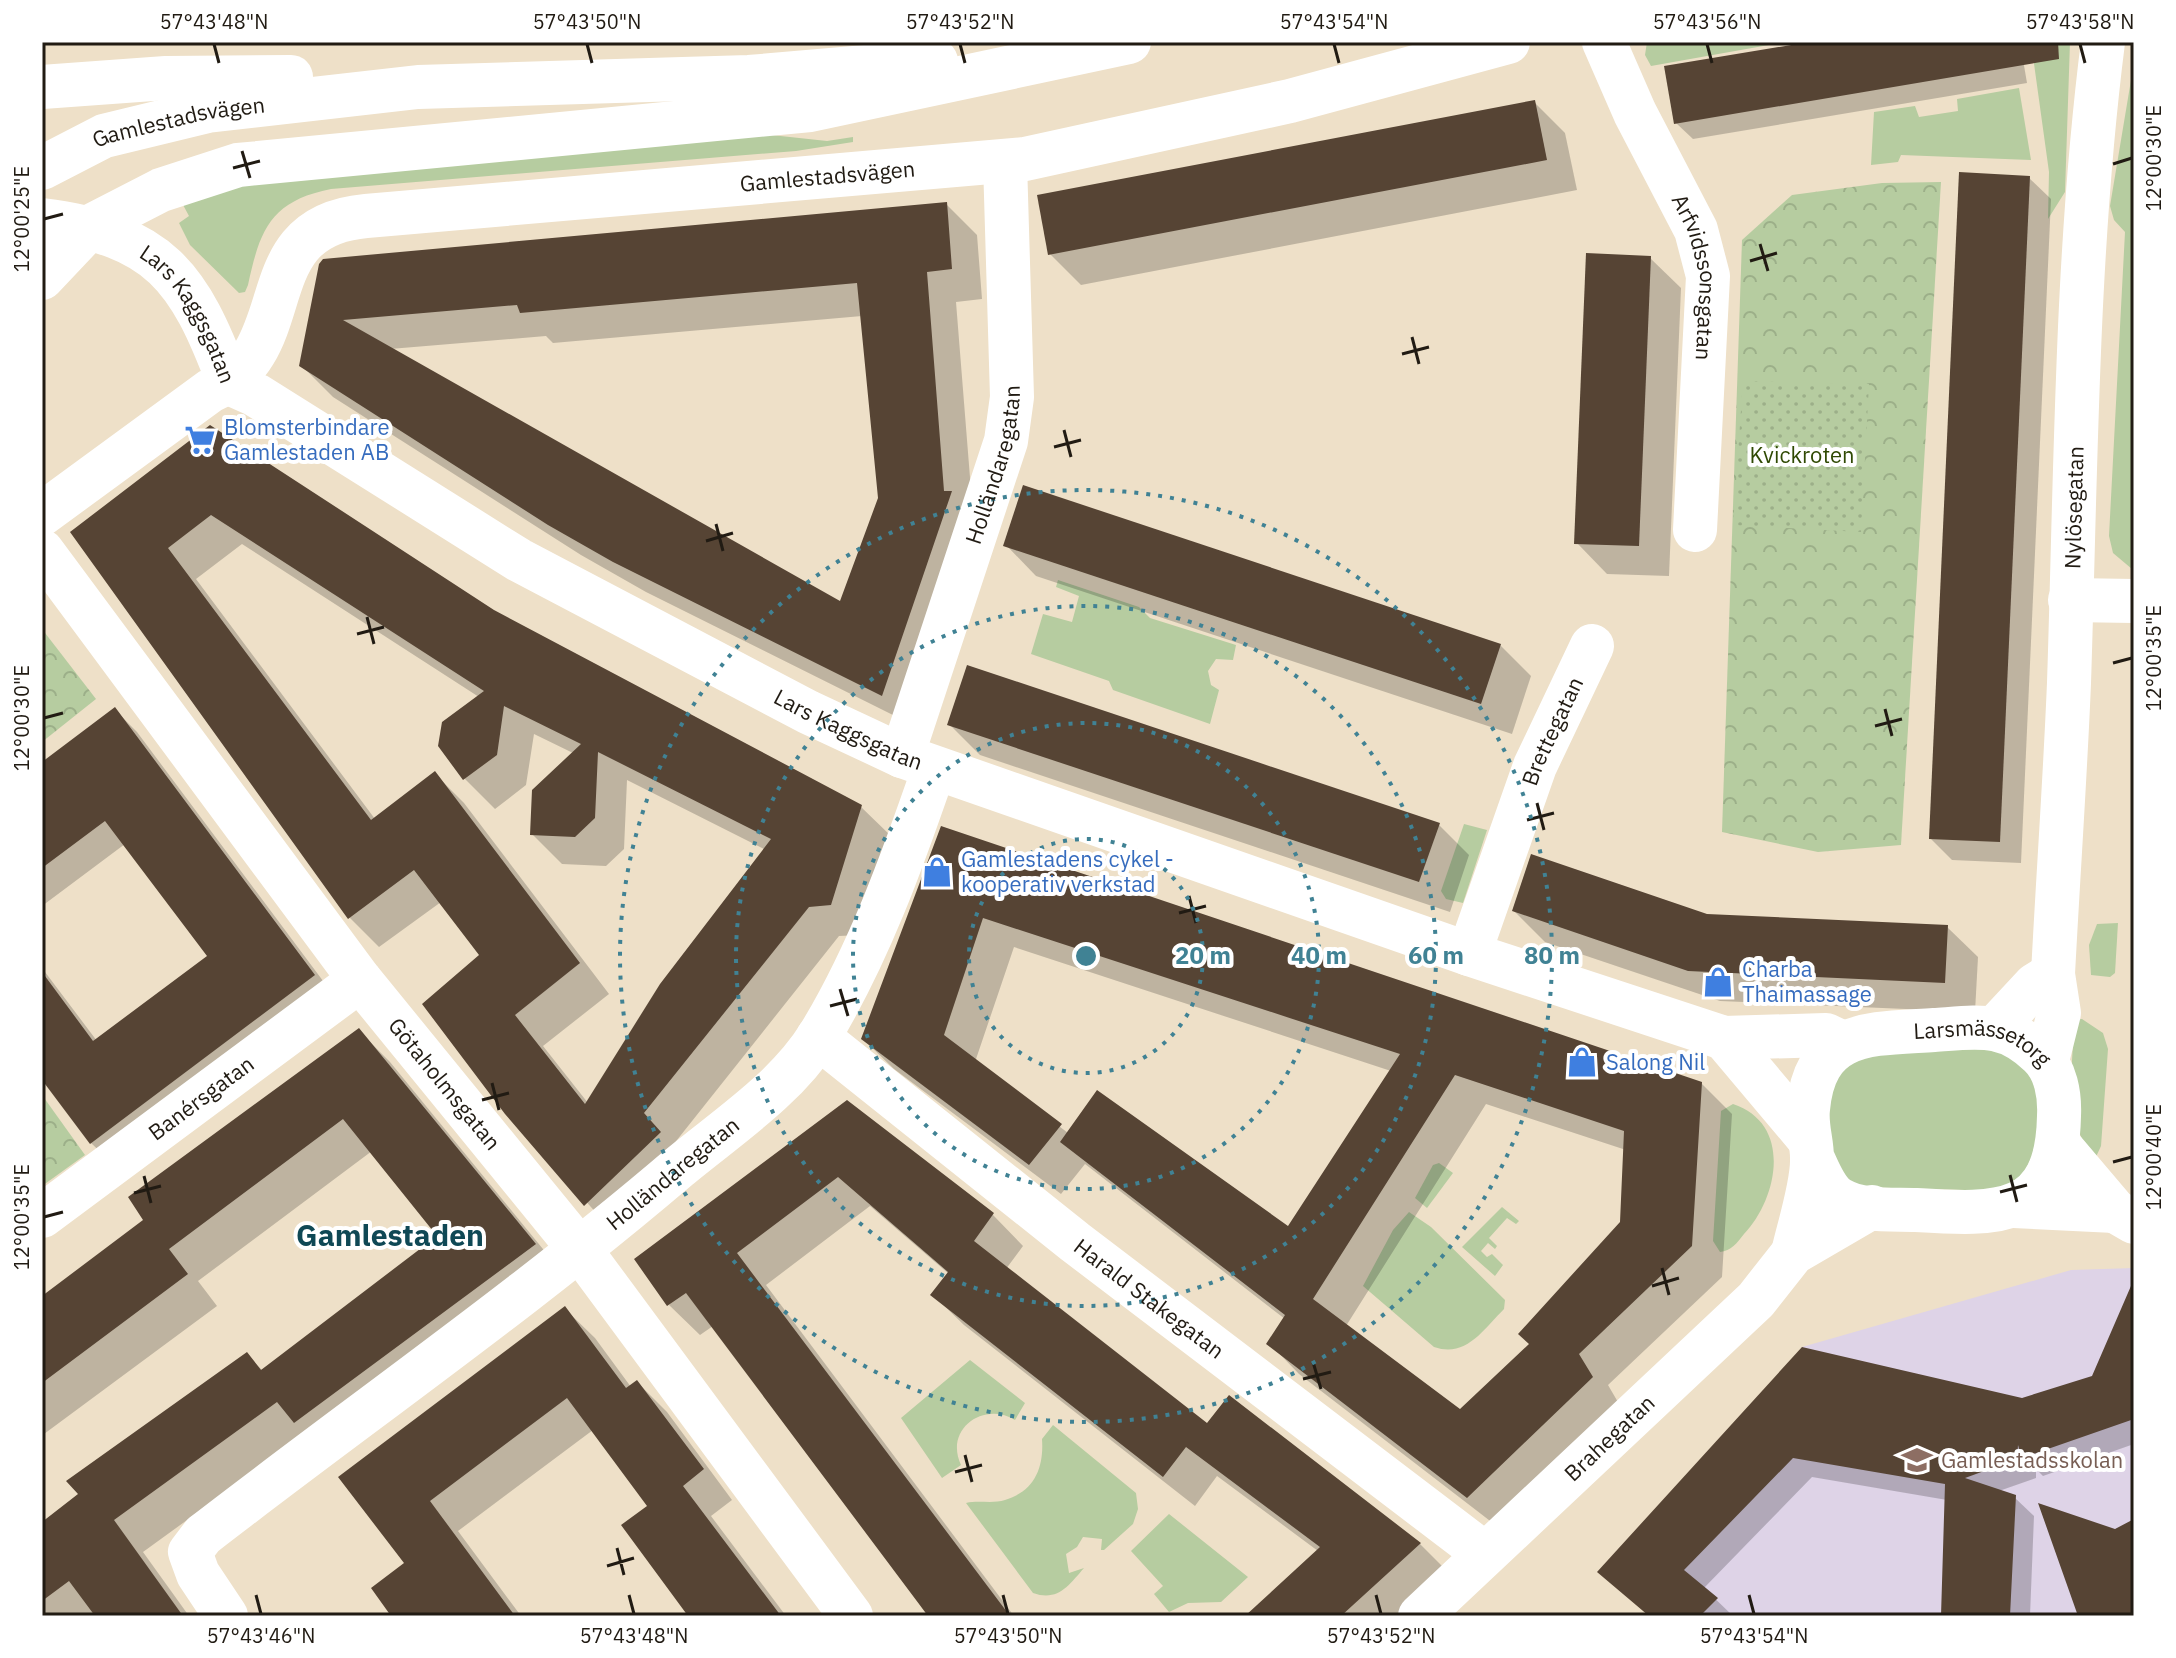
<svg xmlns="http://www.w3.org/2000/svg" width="2176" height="1658" viewBox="0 0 2176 1658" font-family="'IBM Plex Sans',sans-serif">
	<defs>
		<pattern id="park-crowns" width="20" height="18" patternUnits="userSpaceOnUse" patternTransform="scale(2)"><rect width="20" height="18" fill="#b6cca0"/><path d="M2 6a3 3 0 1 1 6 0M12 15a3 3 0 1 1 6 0" fill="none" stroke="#9caf89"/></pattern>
		<pattern id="garden-dots" width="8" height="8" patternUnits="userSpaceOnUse" patternTransform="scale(2)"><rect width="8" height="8" fill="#b6cca0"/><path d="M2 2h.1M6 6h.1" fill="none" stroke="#9caf89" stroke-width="1.8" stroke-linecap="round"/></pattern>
	</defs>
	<rect width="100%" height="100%" fill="#eee0c8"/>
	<path fill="#ded3e7" d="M2134,1268v348h-485l153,-269 269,-77z"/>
	<g fill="#b6cca0">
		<path d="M1647,42h139l-135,24 -6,-11z"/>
		<path d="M2031,42h39l-5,150 -17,27 1,-47z"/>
		<path d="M2134,62v500l-2,7 -19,-16 -4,-17 16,-304 -11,-12 -4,-14z"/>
		<path d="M2019,88l12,72 -130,-5 -3,7 -27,3 3,-53 41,-6 4,11 39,-6 -1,-12z"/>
		<path d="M754,133l73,8 26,-4v5l-57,9 -465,38c-60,12 -71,40 -83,96l-3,7 -6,1 -49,-48 -11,-22 10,-7 -7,-13 58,-19z"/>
		<path d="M1058,580l81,27 11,11 86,27 -3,15 -17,-1 -8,12 3,14 8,5 -9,34 -97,-34 -4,-9 -78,-27 12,-40 29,8 7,-26 -23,-9z"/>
		<path d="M1464,824l23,6 -24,73 -17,-4 -5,-8z"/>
		<path d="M2118,923l-3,50 -5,4 -19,-2 -2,-30 8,-21z"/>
		<path d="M2082,1019l21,14 5,16 -7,97 -6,13c-33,-39 -22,-90 -21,-139z"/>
		<path d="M1988,1042l51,32 5,58 -25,51 -19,8 -143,-4 -16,-13 -16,-25 1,-60 29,-36z"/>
		<path d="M1733,1104c60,20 45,94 11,130 -7,9 -13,17 -24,18l-7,-11 8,-130z"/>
		<path d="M1439,1163l14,10 -26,35 -12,-10 18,-33z"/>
		<path d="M1502,1207l17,14 -3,3 -9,-6 -18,20 8,8 -2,3 -7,-6 -7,8 6,6 5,-3 11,11 -8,11 -33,-29z"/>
		<path d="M1409,1212l22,15 74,73 -1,9c-21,21 -38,49 -70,38l-71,-61 30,-56z"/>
		<path d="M970,1360l55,43 -10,17c-31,-19 -71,9 -54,45l-19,13 -41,-60z"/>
		<path d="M1053,1425l83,68 2,16 -5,15 -29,26h-3l1,-11 -19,-2 -6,10 -11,7 3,19 15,-5c-15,17 -26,34 -51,25l-67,-90c12,-3 27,1 39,-3 30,-9 39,-33 37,-61z"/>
		<path d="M1169,1514l79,63 -27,25 -33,1 -19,9 -15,-18 9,-8 -32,-35z"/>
	</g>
	<g fill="url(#park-crowns)">
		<path d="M1941,182l-40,663 -83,7 -96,-20 20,-592 50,-45 90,-12z"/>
		<path d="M42,629l54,70 -54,43z"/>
		<path d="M42,1095l43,60 -43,31z"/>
	</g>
	<path fill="url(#garden-dots)" d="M1743,381l126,3 -8,148 -128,-7z"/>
	<g fill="#0003" fill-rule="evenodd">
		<path d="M1821,42h199l7,41 -334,56 -17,-16z"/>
		<path d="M1534,102l31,31 12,57 -496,95 -31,-31z"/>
		<path d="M2029,178l22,21 -30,664 -69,-3 -21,-21z"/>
		<path d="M946,204l31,31 5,64 -26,3 17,213 -60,210 -267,-133 -65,-37 -248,-158 -31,-31 19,-101zM862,316l18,182 -39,105 -451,-254 156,-13 7,7z"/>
		<path d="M1650,258l31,30 -12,288 -62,-2 -30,-31z"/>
		<path d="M210,427l283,184 367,195 31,30 -31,99 -21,1 -166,209 -58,89 -108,-121 -25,-158 -41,-53 -62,45 -30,-30 -277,-384zM242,544l237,153 -39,49 25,33 30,30 31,-24 8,-51 39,19 -41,81 30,30 44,2 18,-17 3,-69 139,70 -178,253 -45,-57 66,-52 -145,-191 -29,-29 -60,45 -179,-240z"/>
		<path d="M1006,545l494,100 31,31 -19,58 -476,-158z"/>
		<path d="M115,710l22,22 198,265 -222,167 -22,-21 -49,-66v-109l55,73 112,-85 -84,-112 -83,62v-141z"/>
		<path d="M949,724l490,101 30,30 -19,57 -470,-157z"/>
		<path d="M942,828l759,255 31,31 -10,163 -114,108 14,24 -124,118 -199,-153 -30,-31 16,-24 -200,-155 -24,30 -167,-125 -31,-30zM1014,947l377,124 -102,158 -221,-96 -93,-71zM1486,1104l140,46 -4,72 -91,123 -71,66 -114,-85z"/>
		<path d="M1514,911l433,16 31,30 -3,55 -255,-11 -175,-59z"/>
		<path d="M359,1031l31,31 175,214 -258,157 -164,119 46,64h-147v-91l205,-170 16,16 177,-134 -68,-86 -174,130 19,25 -173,128 -2,-2v-134l103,-77z"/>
		<path d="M847,1102l146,113 30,31 -17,23 201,157 213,118 30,30 -45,42h-157l70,-65 -101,-75 -22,30 -231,-181 -31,-30 16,-21 -79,-68 -104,79 248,331h-83l-218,-290 -13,9 -31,-30z"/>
		<path d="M2134,1300v144l-91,32 -7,-7v9l-37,13 15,6 20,19 -4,100h-87l4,-116 -135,-23 -108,111 29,28h-84l-49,-44 203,-222 219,50 71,-22z"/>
		<path d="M565,1309l30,29 36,49 6,-5 30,30 65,88 -21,16 75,100h-96l-41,-109 -56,-77 -135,101 63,85h-127l12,-52 -65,-86z"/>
	</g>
	<g fill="#564434" fill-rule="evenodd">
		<path d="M1809,42h249l1,17 -385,65 -10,-58z"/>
		<path d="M1535,100l12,60 -499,95 -11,-60z"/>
		<path d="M1959,172l71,4 -30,666 -71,-3z"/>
		<path d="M947,202l5,67 -25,3 17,219h8l-70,205 -269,-134 -65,-37 -249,-159 20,-102 4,-5zM857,283l21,215 -38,103 -497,-281 174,-15 3,8z"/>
		<path d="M1586,253l65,3 -12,290 -65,-2z"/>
		<path d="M210,425l284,185 368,195 -31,100 -22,2 -165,206 17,19 -77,74 -79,-92 -83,-110 57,-49 -65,-85 -66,49 -278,-387zM211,515l273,176 -42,31 -4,24 25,34 34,-25 7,-49 77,38 -49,46 -2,45 45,2 20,-19 3,-66 173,87 -111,145 -75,120 -70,-89 65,-52 -145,-192 -64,49 -203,-272z"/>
		<path d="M1023,485l478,159 -20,60 -478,-158z"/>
		<path d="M967,665l473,158 -21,59 -472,-157z"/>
		<path d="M115,707l200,268 -225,169 -48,-64v-108l51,69 114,-85 -102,-135 -63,47v-106z"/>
		<path d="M941,826l761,256 -10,164 -113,108 14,23 -126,121 -201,-154 19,-29 -225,-173 37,-52 191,136 112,-172 -417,-136 -39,117 118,89 -33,41 -168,-126zM1455,1075l169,56 -4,91 -102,112 11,10 -69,65 -147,-110z"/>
		<path d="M1531,854l176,60 241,11 -3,58 -257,-12 -176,-60z"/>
		<path d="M359,1028l177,216 -242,179 -17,-21 -163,118 69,96h-88l-26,-35 -27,20v-79l36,-28 -12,-13 181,-129 14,18 176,-134 -94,-117 -174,130 19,25 -146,109v-87l101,-76 -15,-23z"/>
		<path d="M847,1100l147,113 -20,28 233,182 22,-28 192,148 -80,73h-96l75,-69 -134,-100 -23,30 -233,-182 18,-23 -110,-95 -101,76 273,363h-82l-242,-323 -19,13 -33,-47z"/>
		<path d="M2134,1279v140l-112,39 -4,-13 -1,14 -52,19 51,17 -6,121h-69l4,-132 -152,-26 -109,112 34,28 -18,18h-51l-52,-44 205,-225 220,51 70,-22z"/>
		<path d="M565,1306l61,82 11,-8 67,89 -21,17 98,130h-93l-67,-91 26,-19 -80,-108 -137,103 85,115h-124l-20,-28 33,-25 -66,-86z"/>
		<path d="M2038,1503l77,26 19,-10v97h-56z"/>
	</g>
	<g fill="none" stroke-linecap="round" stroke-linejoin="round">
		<g stroke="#fff" stroke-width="44">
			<path id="s1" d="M1604,42l31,71 61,117 12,46 -13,254"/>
			<path d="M42,87l124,-9 125,-1"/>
			<path id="s2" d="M42,168l62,-32 103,-25 211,-24 331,-10 187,-16"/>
			<path id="s3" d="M42,220c118,15 147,56 187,163l27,12 263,165 289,152 94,44 567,198 255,84 102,-3 17,8"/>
			<path d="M42,278l49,-52 70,-36 77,-25 572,-55 319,-68"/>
			<path id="s4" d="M42,514l168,-123c95,-41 34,-164 156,-175l659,-57 265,-58 218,-59"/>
			<path id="s5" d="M42,551l318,429 221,271 270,365"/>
			<path d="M2070,600l64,1"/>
			<path id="s6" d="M902,756l104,-315 6,-44 -7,-235"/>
			<path id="s7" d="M1469,954l66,-188 57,-120"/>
			<path d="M1995,1028l40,-43 18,-11"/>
			<path id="s8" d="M818,1037l257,205 410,312"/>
			<path d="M1724,1038l85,101"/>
			<path id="s9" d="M2047,1061l12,-48 -6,-39c5,-97 12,-194 16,-291 7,-213 7,-429 34,-641"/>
			<path d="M2059,1145l56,66 19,11"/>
			<path d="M2014,1206l101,5"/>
			<path id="s10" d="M42,1216l318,-236"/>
			<path id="s11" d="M1793,1253c6,-27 20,-69 19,-95 0,-17 -6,-32 -4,-49 7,-80 63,-75 126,-79 45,-3 71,-9 106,25 16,15 20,40 19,61 -2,102 -60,99 -143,94 -25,-1 -55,2 -77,-11 -13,-8 -20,-27 -26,-40"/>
			<path id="s12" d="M226,1616l-28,-42 -8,-22 13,-17c159,-123 323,-237 475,-367 48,-40 108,-79 141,-132 50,-82 84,-177 115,-267"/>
			<path id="s13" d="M1420,1616l336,-316 37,-47 79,-46"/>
		</g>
	</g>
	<path fill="none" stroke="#211b13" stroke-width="3" d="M214,44l5,19M587,44l5,19M960,44l5,19M1334,44l5,19M1707,44l5,19M2080,44l5,19M242,151l8,27M2113,164l19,-6M233,168l27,-7M44,219l19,-5M1760,244l8,27M1750,261l27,-8M1412,337l7,27M1402,354l27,-7M1064,430l7,27M1054,447l27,-7M716,524l7,27M706,541l27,-8M367,617l7,27M357,634l27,-7M2113,663l19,-5M1885,709l7,27M44,718l19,-5M1875,726l27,-7M1537,803l7,27M1527,820l27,-7M1189,896l7,27M1179,913l27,-7M840,989l8,27M830,1006l27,-7M492,1083l7,27M482,1100l27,-7M2113,1162l19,-5M2010,1175l7,27M144,1176l7,27M2000,1192l27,-7M134,1193l27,-7M44,1217l19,-5M1662,1268l7,27M1652,1286l27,-8M1313,1362l8,27M1303,1379l28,-7M965,1455l7,27M955,1472l27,-7M617,1548l7,27M607,1566l27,-8M256,1595l5,19M629,1595l5,19M1003,1595l5,19M1376,1595l5,19M1749,1595l5,19"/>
	<g fill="none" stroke="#408294" stroke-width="4" stroke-dasharray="4 8">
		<circle cx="1086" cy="956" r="117"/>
		<circle cx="1086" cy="956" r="233"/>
		<circle cx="1086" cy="956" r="350"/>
		<circle cx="1086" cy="956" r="466"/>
	</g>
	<defs>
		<g id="supermarket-bare" transform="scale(2.4)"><path d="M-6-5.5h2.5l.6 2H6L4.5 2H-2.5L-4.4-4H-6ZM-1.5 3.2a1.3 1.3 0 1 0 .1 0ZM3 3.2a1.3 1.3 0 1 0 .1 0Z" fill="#3f7fe0" stroke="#fff" stroke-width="2.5" paint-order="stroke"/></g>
		<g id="shop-bare" transform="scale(2.4)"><path d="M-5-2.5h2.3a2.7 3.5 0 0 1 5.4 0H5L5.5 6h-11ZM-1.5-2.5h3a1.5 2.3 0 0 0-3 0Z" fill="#3f7fe0" stroke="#fff" stroke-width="2.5" paint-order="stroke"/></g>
		<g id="school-bare" transform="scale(2.4)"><path d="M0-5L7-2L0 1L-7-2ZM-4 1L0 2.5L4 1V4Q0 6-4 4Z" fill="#8d6e63" stroke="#fff" stroke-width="2.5" paint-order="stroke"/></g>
	</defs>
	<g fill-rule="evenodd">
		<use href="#supermarket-bare" x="200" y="440"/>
		<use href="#shop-bare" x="937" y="872"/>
		<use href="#shop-bare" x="1718" y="982"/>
		<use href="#shop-bare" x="1582" y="1062"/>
		<use href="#school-bare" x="1917" y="1460"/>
	</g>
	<g text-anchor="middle" stroke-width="8" stroke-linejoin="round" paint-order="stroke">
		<g font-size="22" fill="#211b13" stroke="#fff">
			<text dy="8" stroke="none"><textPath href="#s2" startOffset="146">Gamlestadsvägen</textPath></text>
			<text dy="8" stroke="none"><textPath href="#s4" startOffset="922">Gamlestadsvägen</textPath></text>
			<text dy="8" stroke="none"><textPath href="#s1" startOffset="256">Arfvidssonsgatan</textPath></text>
			<text dy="8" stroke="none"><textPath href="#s3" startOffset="186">Lars Kaggsgatan</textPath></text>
			<text dy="8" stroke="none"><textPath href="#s6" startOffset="306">Holländaregatan</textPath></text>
			<text dy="8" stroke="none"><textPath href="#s9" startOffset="556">Nylösegatan</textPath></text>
			<text dy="8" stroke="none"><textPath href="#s3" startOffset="978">Lars Kaggsgatan</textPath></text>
			<text dy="8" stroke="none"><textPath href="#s7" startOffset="238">Brettegatan</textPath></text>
			<text dy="8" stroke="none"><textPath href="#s11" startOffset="368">Larsmässetorg</textPath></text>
			<text dy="8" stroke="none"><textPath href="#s5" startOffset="668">Götaholmsgatan</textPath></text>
			<text dy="8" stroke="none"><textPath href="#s10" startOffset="198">Banérsgatan</textPath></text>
			<text dy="8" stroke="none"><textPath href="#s12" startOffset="688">Holländaregatan</textPath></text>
			<text dy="8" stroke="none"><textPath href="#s8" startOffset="422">Harald Stakegatan</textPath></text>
			<text dy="8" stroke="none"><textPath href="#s13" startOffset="260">Brahegatan</textPath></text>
		</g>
		<g font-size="22" fill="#366cbe" stroke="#fff" text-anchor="start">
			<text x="224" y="435">Blomsterbindare<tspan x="224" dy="25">Gamlestaden AB</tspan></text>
			<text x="961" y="867">Gamlestadens cykel -<tspan x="961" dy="25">kooperativ verkstad</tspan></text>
			<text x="1742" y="977">Charba<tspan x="1742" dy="25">Thaimassage</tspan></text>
			<text x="1606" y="1070">Salong Nil</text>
		</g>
		<g font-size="22" fill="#2f4903" stroke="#fff">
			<text x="1802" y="463">Kvickroten</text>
		</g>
		<g font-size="22" fill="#785e54" stroke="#fff" text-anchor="start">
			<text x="1941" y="1468">Gamlestadsskolan</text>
		</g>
		<g font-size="30" font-weight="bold" fill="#0f4855" stroke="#fff">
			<text x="390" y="1246">Gamlestaden</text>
		</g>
	</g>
	<circle cx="1086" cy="956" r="12" fill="#408294" stroke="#fff" stroke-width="4"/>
	<g font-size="24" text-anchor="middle" font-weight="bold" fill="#408294" stroke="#fff" stroke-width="8" stroke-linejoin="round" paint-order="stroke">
		<text x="1203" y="964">20 m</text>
		<text x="1319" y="964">40 m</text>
		<text x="1436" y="964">60 m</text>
		<text x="1552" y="964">80 m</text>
	</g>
	<rect width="2176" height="1658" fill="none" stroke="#ffffff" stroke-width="88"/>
	<rect x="44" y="44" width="2088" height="1570" fill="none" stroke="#211b13" stroke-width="3"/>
	<g font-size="20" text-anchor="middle" fill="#211b13">
		<text x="214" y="29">57°43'48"N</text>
		<text x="587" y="29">57°43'50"N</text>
		<text x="960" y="29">57°43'52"N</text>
		<text x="1334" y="29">57°43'54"N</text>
		<text x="1707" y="29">57°43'56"N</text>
		<text x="2080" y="29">57°43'58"N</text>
		<text transform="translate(2154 158) rotate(-90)" y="7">12°00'30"E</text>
		<text transform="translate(22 219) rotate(-90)" y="7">12°00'25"E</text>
		<text transform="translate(2154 658) rotate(-90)" y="7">12°00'35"E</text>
		<text transform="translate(22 718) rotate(-90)" y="7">12°00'30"E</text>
		<text transform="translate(2154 1157) rotate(-90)" y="7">12°00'40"E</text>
		<text transform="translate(22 1217) rotate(-90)" y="7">12°00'35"E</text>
		<text x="261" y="1643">57°43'46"N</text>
		<text x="634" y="1643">57°43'48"N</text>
		<text x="1008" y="1643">57°43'50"N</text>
		<text x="1381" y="1643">57°43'52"N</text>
		<text x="1754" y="1643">57°43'54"N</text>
	</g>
</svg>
